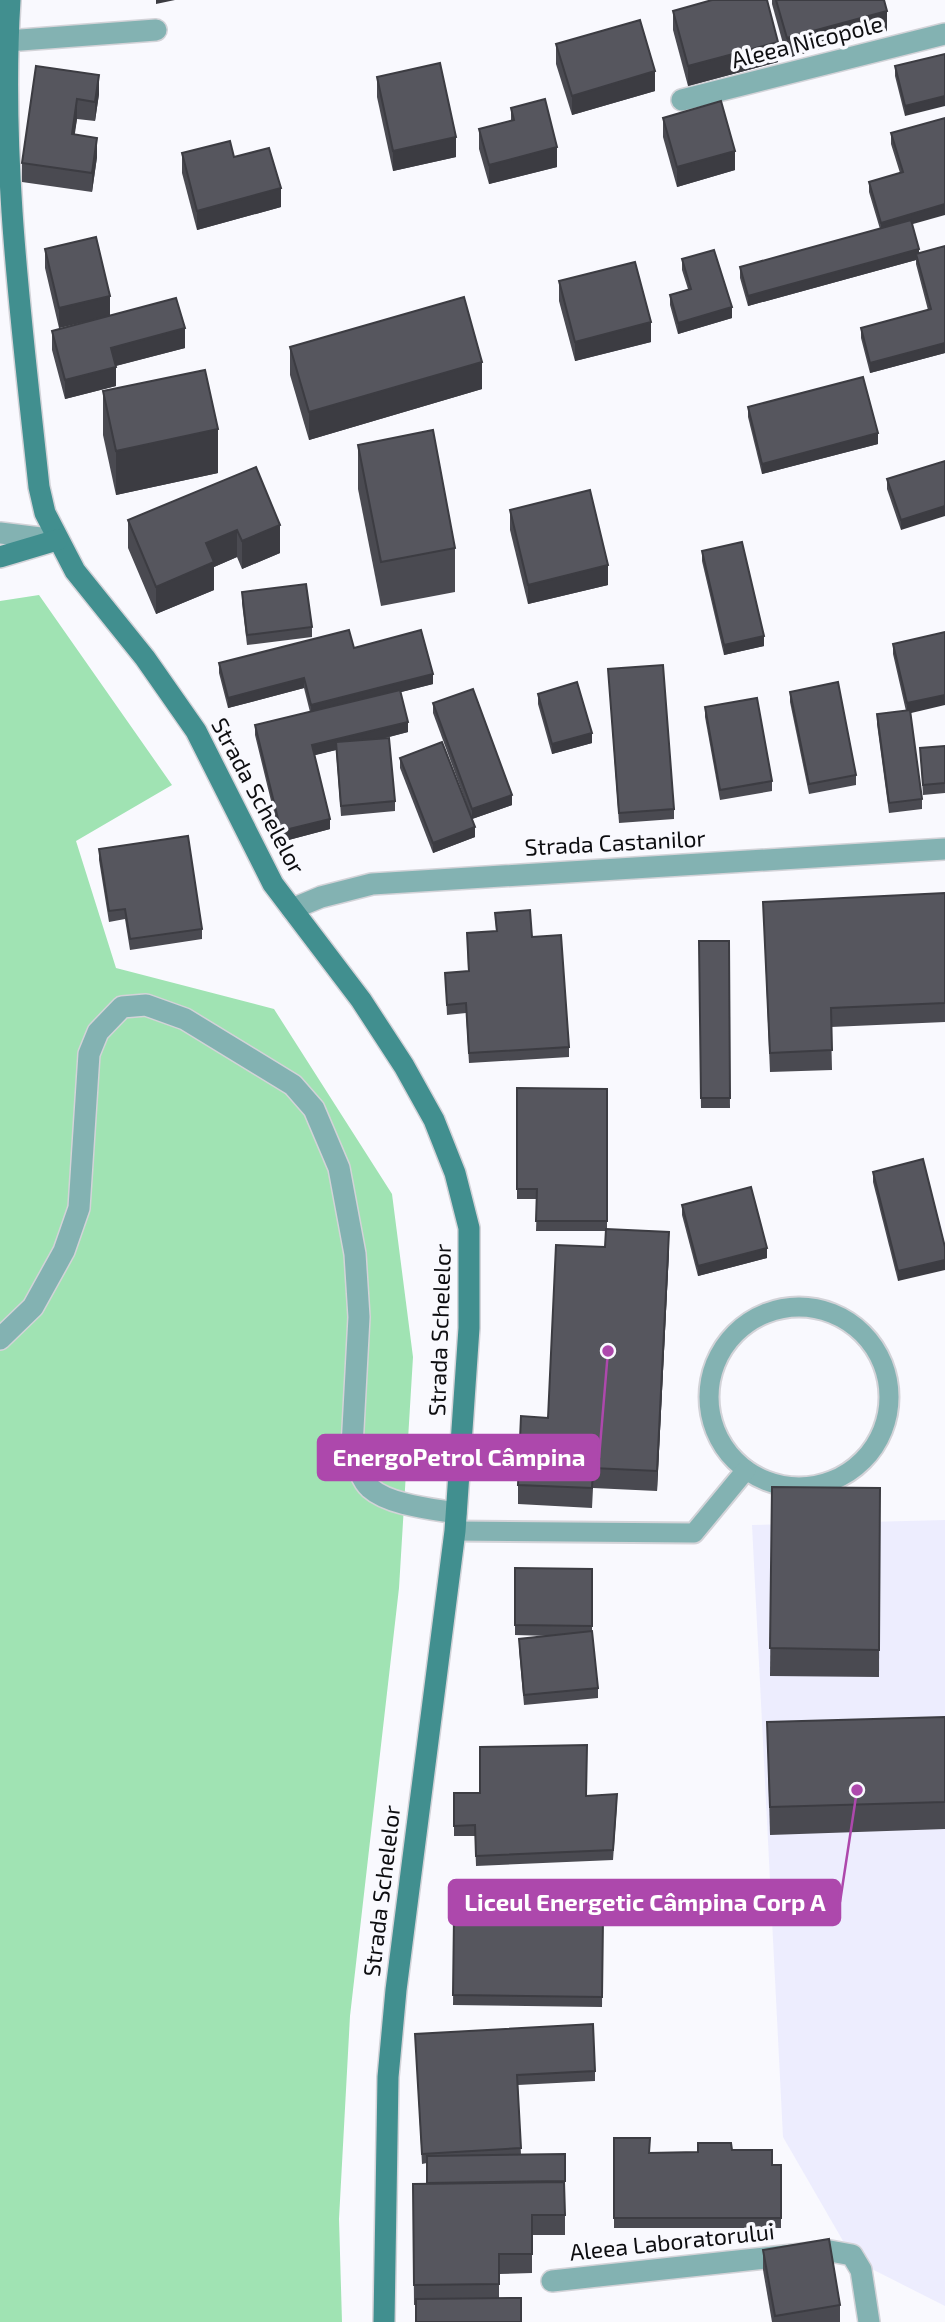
<svg xmlns="http://www.w3.org/2000/svg" width="945" height="2322" viewBox="0 0 945 2322" font-family="'Exo 2',sans-serif">
	<rect width="100%" height="100%" fill="#f9f9fe"/>
	<path fill="#ededfe" d="M945,1520v786l-91,-46 -71,-123 -31,-612z"/>
	<path fill="#a0e3b3" d="M39,595l133,190 -96,56 40,127 158,41 118,185 21,163 -14,231 -49,428 -11,203 3,103h-342v-1721z"/>
	<g fill="none" stroke-linecap="round" stroke-linejoin="round">
		<g stroke="#d3d3d8" stroke-width="23">
			<g id="lane">
				<circle cx="799" cy="1397" r="90"/>
				<path d="M455,1531l239,2 52,-63"/>
			</g>
		</g>
		<g stroke="#d3d3d8" stroke-width="24">
			<g id="street">
				<path d="M7,41l149,-11"/>
				<path d="M682,100l263,-66"/>
				<path d="M0,533l57,7"/>
				<path d="M292,909l29,-12 51,-13 573,-35"/>
				<path d="M0,1339l33,-32 31,-56 15,-43 10,-154 9,-22 24,-25 24,-2 39,14 108,66 21,24 25,59 16,86 4,63 -7,130c4,13 8,32 18,41 19,17 62,21 86,25"/>
				<path d="M552,2281l278,-30 22,4 9,15 8,52"/>
			</g>
		</g>
		<g stroke="#d3d3d8" stroke-width="24">
			<g id="secondary">
				<path d="M10,0c-10,163 12,326 29,487l6,26 30,58 70,87 51,73 77,153 88,116 43,66 30,54 21,53 14,55v100l-14,203 -59,459 -8,87 -4,245"/>
				<path d="M0,557l57,-17"/>
			</g>
		</g>
		<use href="#lane" stroke="#83b2b2" stroke-width="19"/>
		<use href="#street" stroke="#83b2b2" stroke-width="21"/>
		<use href="#secondary" stroke="#418f8f" stroke-width="21"/>
	</g>
	<g fill="#4a4a51">
		<path d="M772,0h112l3,31 -100,27 -15,-54z"/>
		<path d="M673,11l105,51 -90,24 -15,-56z"/>
		<path d="M556,44l99,47 -83,24 -16,-51z"/>
		<path d="M945,54l-40,62 -10,-40v-10z"/>
		<path d="M36,66l63,28 -4,27 -18,-2 -3,16 23,22 -5,35 -70,-10v-19z"/>
		<path d="M377,77l79,80 -63,14 -16,-74z"/>
		<path d="M511,108l46,59 -68,17 -10,-35v-20l32,-8z"/>
		<path d="M663,118l72,52 -58,17 -14,-50z"/>
		<path d="M945,118l-33,106 33,129 -75,20 -9,-35v-10l67,-18 -12,-46v-4l-168,46 -8,-28v-11l140,-38 -11,-37v-10l31,-9 -9,-29v-11z"/>
		<path d="M182,153l52,4 47,50 -84,23 -15,-57z"/>
		<path d="M45,249l65,66 75,33 -69,18v20l-51,13 -13,-49v-19l44,-12 -37,9 -14,-60z"/>
		<path d="M682,259l50,59 -54,16 -8,-29v-10l18,-6 -6,-19z"/>
		<path d="M559,281l92,61 -76,19 -16,-60z"/>
		<path d="M290,347l192,42 -173,51 -19,-65z"/>
		<path d="M103,391l115,82 -102,22 -13,-60z"/>
		<path d="M748,407l130,37 -116,30 -14,-57z"/>
		<path d="M358,445l97,103v44l-74,14 -23,-117z"/>
		<path d="M945,461l-44,69 -14,-41v-10z"/>
		<path d="M256,467l24,86 -38,16 -5,-12 -23,10v23l-58,24 -28,-66v-28z"/>
		<path d="M510,510l98,75 -80,19 -18,-74z"/>
		<path d="M702,551l62,95 -40,9 -22,-94z"/>
		<path d="M242,592l70,35v10l-65,8 -5,-42z"/>
		<path d="M893,644l17,69 12,86v10l-33,4 -12,-89v-10l29,-3 -13,-57z"/>
		<path d="M354,648l79,36 -32,8 7,40 -26,7 13,62v10l-54,5 -5,-66 -22,5 16,74 -49,13 -26,-107v-10l55,-13 -6,-24 -76,20 -9,-35v-10z"/>
		<path d="M608,669l66,140v10l-55,4z"/>
		<path d="M790,692l66,83v10l-47,9 -19,-92z"/>
		<path d="M538,694l54,49 -40,11 -14,-50z"/>
		<path d="M433,703l79,102 -40,14 -39,-106z"/>
		<path d="M705,707l67,74v10l-52,9 -15,-83z"/>
		<path d="M945,746v47l-22,2 -3,-47z"/>
		<path d="M400,758l75,79 -42,16 -33,-85z"/>
		<path d="M99,849l103,80v10l-72,11 -5,-31 -16,3 -10,-62z"/>
		<path d="M945,893v129l-114,5 1,43 -62,2 -7,-170z"/>
		<path d="M495,913l37,24 37,110v10l-100,6 -3,-50 -19,2 -2,-42 23,-2 -1,-38 29,-2z"/>
		<path d="M699,941h30l1,167h-29z"/>
		<path d="M517,1088l90,1v140l62,22 -12,240 -64,-3 -1,20 -74,-4v-19l30,-67 57,-171 1,-16h-70l1,-32h-20z"/>
		<path d="M923,1159l-25,122 -25,-99v-10z"/>
		<path d="M682,1205l85,53 -69,18 -16,-61z"/>
		<path d="M772,1487l108,1 -1,189 -109,-1z"/>
		<path d="M515,1568l77,1v63l6,56v10l-74,7 -5,-56v-10l31,-3 -35,-1z"/>
		<path d="M945,1717v112l-175,6 -3,-113z"/>
		<path d="M454,1793l132,3 31,8 -4,56 -137,6 -1,-30h-21z"/>
		<path d="M454,1917l149,2 -1,88 -149,-2z"/>
		<path d="M415,2034l180,37v10l-77,4 3,70 44,-1v81h-33v38l-33,1v25l-85,6 -1,-121h14v-21l-5,1z"/>
		<path d="M614,2138l36,15 48,-1 34,-2 40,15h9v63h-167z"/>
		<path d="M763,2250l77,55v17h-68l-9,-52z"/>
	</g>
	<g fill="#3c3c42">
		<path d="M156,0h19l-19,4z"/>
		<path d="M887,11v20l-100,27v-20z"/>
		<path d="M778,42v20l-90,24v-20z"/>
		<path d="M655,71v20l-83,24v-19z"/>
		<path d="M99,75v19l-4,27v-19z"/>
		<path d="M945,96v10l-40,10v-10z"/>
		<path d="M77,99v20l-5,35v-20z"/>
		<path d="M456,137v20l-63,14v-20z"/>
		<path d="M97,138v19l-5,35v-19z"/>
		<path d="M557,147v20l-68,17v-19z"/>
		<path d="M735,151v19l-58,17v-20z"/>
		<path d="M281,188v19l-84,23v-19z"/>
		<path d="M945,204v11l-64,18v-10z"/>
		<path d="M919,249v10l-3,-5v6l-168,46v-10z"/>
		<path d="M110,296v20l-51,12v-20z"/>
		<path d="M732,307v11l-54,16v-11z"/>
		<path d="M651,322v20l-76,19v-19z"/>
		<path d="M185,328v20l-74,19v-19z"/>
		<path d="M945,343v10l-75,20v-10z"/>
		<path d="M482,362v27l-173,51v-28z"/>
		<path d="M116,367v19l-51,13v-19z"/>
		<path d="M218,429v44l-102,22v-44z"/>
		<path d="M878,433v11l-116,30v-10z"/>
		<path d="M945,506v10l-44,14v-10z"/>
		<path d="M280,525v28l-38,16v-28z"/>
		<path d="M237,530v27l-23,10v23l-58,24v-27l50,-44z"/>
		<path d="M608,565v20l-80,19v-19z"/>
		<path d="M764,636v10l-40,9v-10z"/>
		<path d="M433,674v10l-122,31v-10z"/>
		<path d="M304,678v10l-76,20v-10z"/>
		<path d="M945,695v10l-38,9v-11z"/>
		<path d="M408,722v10l-72,18v-8v8l-24,6v-11z"/>
		<path d="M592,733v10l-40,11v-10z"/>
		<path d="M512,795v10l-40,14v-10z"/>
		<path d="M330,819v10l-49,13v-11z"/>
		<path d="M475,827v10l-42,16v-10z"/>
		<path d="M669,1232v19l-12,240v-20z"/>
		<path d="M767,1248v10l-69,18v-10z"/>
		<path d="M945,1260v10l-47,11v-10z"/>
	</g>
	<g fill="#56565e" stroke="#3c3c42" stroke-width="2">
		<path d="M712,0h55l11,42 -90,24 -15,-55z"/>
		<path d="M776,0h108l3,11 -100,27z"/>
		<path d="M640,20l15,51 -83,25 -16,-52z"/>
		<path d="M945,54v42l-40,10 -10,-40z"/>
		<path d="M440,63l16,74 -63,14 -16,-74z"/>
		<path d="M36,66l63,9 -4,27 -18,-3 -5,35 25,4 -5,35 -70,-10z"/>
		<path d="M545,99l12,48 -68,18 -10,-36 35,-9 -3,-12z"/>
		<path d="M721,101l14,50 -58,16 -14,-49z"/>
		<path d="M945,118v86l-64,19 -12,-41 34,-10 -12,-39z"/>
		<path d="M230,141l4,16 35,-9 12,40 -84,23 -15,-58z"/>
		<path d="M911,220l8,29 -171,47 -8,-29z"/>
		<path d="M96,237l14,59 -51,12 -14,-59z"/>
		<path d="M945,246v97l-75,20 -9,-35 70,-19 -15,-55z"/>
		<path d="M714,250l18,57 -54,16 -8,-28 21,-6 -9,-30z"/>
		<path d="M635,262l16,60 -76,20 -16,-61z"/>
		<path d="M464,297l18,65 -173,50 -19,-65z"/>
		<path d="M176,298l9,30 -74,20 5,19 -51,13 -13,-49z"/>
		<path d="M205,370l13,59 -102,22 -13,-60z"/>
		<path d="M863,377l15,56 -116,31 -14,-57z"/>
		<path d="M433,430l22,118 -74,14 -23,-117z"/>
		<path d="M945,461v45l-44,14 -14,-41z"/>
		<path d="M256,467l24,58 -38,16 -5,-11 -31,13 8,19 -58,25 -28,-67z"/>
		<path d="M590,490l18,75 -80,20 -18,-75z"/>
		<path d="M742,542l22,94 -40,9 -22,-94z"/>
		<path d="M306,584l6,43 -65,8 -5,-43z"/>
		<path d="M349,630l5,18 67,-18 12,44 -122,31 -7,-27 -76,20 -9,-35z"/>
		<path d="M945,632v63l-38,8 -14,-59z"/>
		<path d="M663,665l11,144 -55,4 -11,-144z"/>
		<path d="M577,682l15,51 -40,11 -14,-50z"/>
		<path d="M838,682l18,93 -47,9 -19,-92z"/>
		<path d="M473,689l39,106 -40,14 -39,-106z"/>
		<path d="M400,690l8,32 -96,23 18,74 -49,12 -26,-106z"/>
		<path d="M757,698l15,83 -52,9 -15,-83z"/>
		<path d="M910,710l12,89 -33,4 -12,-89z"/>
		<path d="M389,738l6,63 -54,5 -5,-64z"/>
		<path d="M442,742l33,85 -42,16 -33,-85z"/>
		<path d="M945,746v37l-22,2 -3,-37z"/>
		<path d="M188,836l14,93 -72,10 -5,-30 -16,2 -10,-62z"/>
		<path d="M945,893v110l-114,5 1,42 -62,3 -7,-151z"/>
		<path d="M530,910l2,27 29,-2 8,112 -100,6 -3,-50 -19,2 -2,-32 24,-2 -2,-38 30,-2 -2,-18z"/>
		<path d="M699,941h30l1,157h-29z"/>
		<path d="M517,1088l90,1v132h-71l1,-32h-20z"/>
		<path d="M923,1159l22,88v13l-47,11 -25,-99z"/>
		<path d="M751,1187l16,61 -69,18 -16,-61z"/>
		<path d="M606,1229l63,3 -12,239 -64,-3 -1,20 -74,-3 3,-69 27,2 8,-173 49,2z"/>
		<path d="M772,1487l108,1 -1,162 -109,-2z"/>
		<path d="M515,1568l77,1v57l-77,-1z"/>
		<path d="M592,1631l6,57 -74,7 -5,-56z"/>
		<path d="M945,1717v85l-175,5 -3,-85z"/>
		<path d="M587,1745l-1,51 31,-2 -4,56 -137,6 -1,-31 -21,1v-33h26v-46z"/>
		<path d="M454,1917l149,2 -1,78 -149,-2z"/>
		<path d="M593,2024l2,47 -78,4 4,73 -99,6 -7,-120z"/>
		<path d="M614,2138h36l-1,15 49,-1v-9h33l1,7h40v15h9v53h-167z"/>
		<path d="M565,2154v27l-138,2v-27z"/>
		<path d="M564,2182l1,33h-33v39h-33v30l-85,1 -1,-101z"/>
		<path d="M829,2239l11,66 -65,11 -12,-66z"/>
		<path d="M521,2298v24h-105v-23z"/>
	</g>
	<g text-anchor="middle" stroke-width="7" stroke-linejoin="round" paint-order="stroke">
		<g font-size="23" fill="#0d0d10" stroke="#f9f9fe">
			<text transform="translate(807 42) rotate(-14)" y="8">Aleea Nicopole</text>
			<text transform="translate(258 796) rotate(62)" y="8">Strada Schelelor</text>
			<text transform="translate(615 843) rotate(-3)" y="8">Strada Castanilor</text>
			<text transform="translate(440 1330) rotate(-88)" y="8">Strada Schelelor</text>
			<text transform="translate(382 1891) rotate(-83)" y="8">Strada Schelelor</text>
			<text transform="translate(672 2242) rotate(-6)" y="8">Aleea Laboratorului</text>
		</g>
	</g>
	<path fill="none" stroke="#ad48ac" stroke-width="2.5" d="M608 1351L599 1458M857 1790L840 1902"/>
	<g fill="#ad48ac" stroke="#f9f9fe" stroke-width="2.5">
		<circle cx="608" cy="1351" r="7"/>
		<circle cx="857" cy="1790" r="7"/>
	</g>
	<g fill="#ad48ac" stroke="#ad48ac" stroke-width="2.5">
		<rect x="318" y="1435" width="281" height="45" rx="7"/>
		<rect x="449" y="1880" width="391" height="45" rx="7"/>
	</g>
	<g font-size="24" text-anchor="middle" font-weight="bold" fill="#fff">
		<text x="459" y="1466">EnergoPetrol Câmpina</text>
		<text x="645" y="1911">Liceul Energetic Câmpina Corp A</text>
	</g>
</svg>
